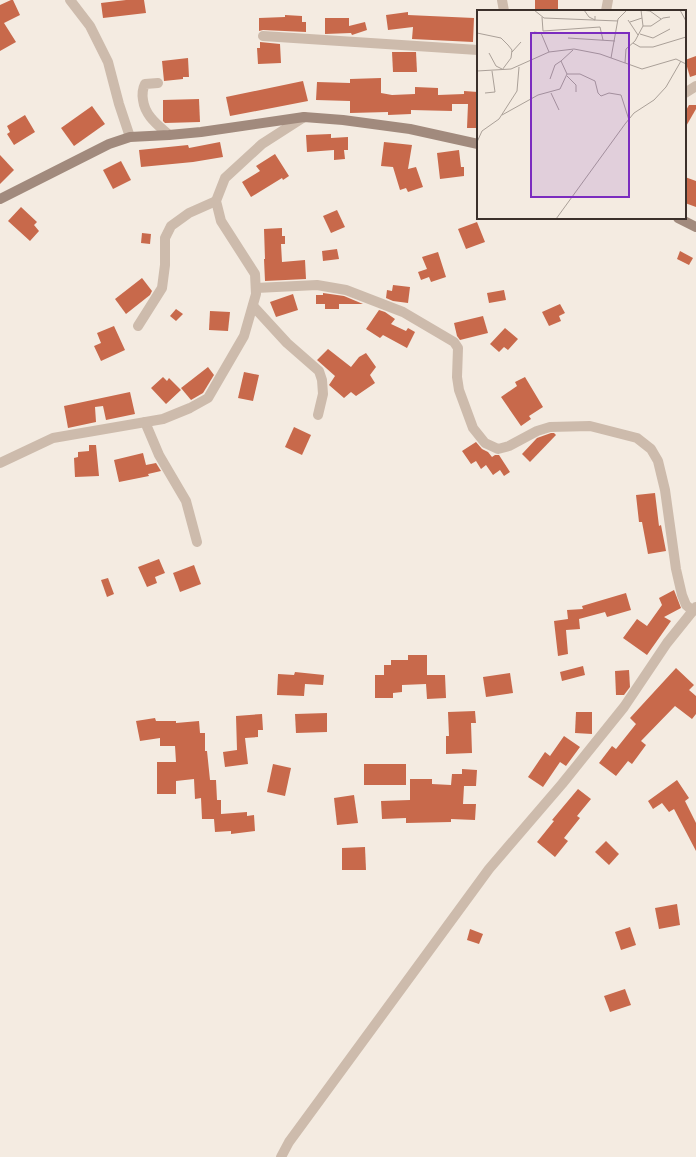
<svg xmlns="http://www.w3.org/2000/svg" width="696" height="1157" viewBox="0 0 696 1157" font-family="'Titillium Web',sans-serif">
	<rect width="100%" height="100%" fill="#f4ebe1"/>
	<g fill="#c8694b">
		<path d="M11,0h2l7,15 -16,8 12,19 -16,9v-46z"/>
		<path d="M126,0h18l2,13 -43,5 -2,-15z"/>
		<rect x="535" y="0" width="23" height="11"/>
		<path d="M408,12v3l66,3 -1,24 -61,-3 1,-12 -25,3 -2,-15z"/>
		<path d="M285,15l17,1v6h4v10l-43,-2 -4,1v-13l26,-1z"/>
		<path d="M325,18h24v8l16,-4 2,8 -15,5 -1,-2 -26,1z"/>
		<path d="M260,42l20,2 1,19 -23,1 -1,-16h3z"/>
		<path d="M392,52h24l1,20h-24z"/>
		<path d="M696,56v19l-6,2 -5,-17z"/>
		<path d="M188,58l1,19h-6v2l-19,2 -2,-20z"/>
		<path d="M381,78v15l11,2 23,-1v-7l23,1v7l26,-1v-3l14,1v36h-11l1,-24h-16v7l-41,-1v4l-23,1v-3l-38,1v-12l-34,-1 1,-18 33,1v-4z"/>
		<path d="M303,81l5,20 -78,15 -4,-19z"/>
		<path d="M199,99l1,23 -35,1 -2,-2v-21z"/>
		<path d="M689,105h7v4l-11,19v-16z"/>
		<path d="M92,106l13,18 -31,22 -13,-18z"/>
		<path d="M25,115l10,17 -21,13 -7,-11 3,-2 -3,-6z"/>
		<path d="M331,134v4l17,-1v13h-4l1,9 -11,1v-10l-27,2 -1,-17z"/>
		<path d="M220,142l3,15 -30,5 -52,5 -2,-17 49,-5 1,3z"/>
		<path d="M384,142l28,3 -4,24 8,-2 7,20 -15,5 -2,-4 -6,2 -7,-23 -12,-1z"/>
		<path d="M459,150l2,17h3v9l-24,3 -3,-26z"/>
		<path d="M275,154l14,22 -6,4 -1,-2 -31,19 -9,-15 18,-11 -4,-5z"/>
		<path d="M0,155l14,15 -14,14z"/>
		<path d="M121,161l10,19 -18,9 -10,-19z"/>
		<path d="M685,177l11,4v26l-11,-4z"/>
		<path d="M21,207l16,15 -3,3 5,6 -9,10 -22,-20z"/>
		<path d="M337,210l8,17 -14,6 -8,-17z"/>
		<path d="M477,222l8,20 -19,7 -8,-20z"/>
		<path d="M282,228v8h3v8h-4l1,18 23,-2 1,19 -41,2 -1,-22h1l-1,-30z"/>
		<path d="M142,233l9,1 -1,10 -9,-1z"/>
		<path d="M337,249l2,10 -16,2 -1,-10z"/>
		<path d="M680,251l13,7 -4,7 -12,-6z"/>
		<path d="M438,252l8,25 -15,5 -2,-5 -8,3 -3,-8 9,-3 -5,-12z"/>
		<path d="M142,278l10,13 -2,4 -24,19 -11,-15z"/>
		<path d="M393,285l17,2 -2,16 -15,-2 -7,-3 1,-8 5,1z"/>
		<path d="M504,290l2,10 -17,3 -2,-10z"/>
		<path d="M323,293l21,3 19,8h-24v5h-14v-5h-9v-9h7z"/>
		<path d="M293,294l5,16 -22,7 -6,-15z"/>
		<path d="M560,304l5,9 -6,3 2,5 -12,5 -7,-14z"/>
		<path d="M176,309l7,5 -7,7 -6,-5z"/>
		<path d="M379,310l6,2 10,7 -4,5 15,7 2,-3 7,4 -8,16 -24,-13 -3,3 -14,-9z"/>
		<path d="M210,311l20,1 -2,19 -19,-1z"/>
		<path d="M483,316l5,17 -28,7 -3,-4 -3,-13z"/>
		<path d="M114,326l11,24 -24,11 -7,-15 7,-3 -4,-10z"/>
		<path d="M505,328l13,11 -10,11 -4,-3 -5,5 -9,-8z"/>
		<path d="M328,349l23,18 8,-10 7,-4 10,14 -6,8 5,8 -19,13 -5,-4 -7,6 -15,-13 6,-9 -18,-16z"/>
		<path d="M208,367l6,8 -11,18 -12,7 -10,-12z"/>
		<path d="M244,372l15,3 -6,26 -15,-3z"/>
		<path d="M163,377l4,4 2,-3 12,12 -15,14 -15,-16z"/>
		<path d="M525,377l18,30 -14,9 2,3 -10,7 -20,-29 16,-11 -2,-4z"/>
		<path d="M130,392l5,22 -29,6 -3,-14 -8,1 1,15 -28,6 -4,-22z"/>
		<path d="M294,427l17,8 -9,20 -17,-8z"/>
		<path d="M551,433h3l2,2 -26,27 -8,-8 15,-16z"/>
		<path d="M476,442l6,7 6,3 4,5 3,-2h4l11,17 -6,4 -4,-6 -7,5 -7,-10 -5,4 -5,-8 -5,3 -9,-13z"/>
		<path d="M89,445h7l3,31 -24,1 -1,-19 4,-1v-5l11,-1z"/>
		<path d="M143,453l3,12 10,-2 5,8 -13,3 1,2 -30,6 -5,-22z"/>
		<path d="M655,493l4,33 2,-1 5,26 -18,3 -6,-32h-3l-3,-27z"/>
		<path d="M159,559l6,14 -10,4 2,6 -10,4 -9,-20z"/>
		<path d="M194,565l7,19 -21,8 -7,-19z"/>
		<path d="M108,578l6,16 -7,3 -6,-17z"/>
		<path d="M674,590l7,18 -17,9 7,4 -24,34 -24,-17 14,-19 10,7 15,-21 -3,-7z"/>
		<path d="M626,593l5,17 -24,7 -2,-5 -26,7 1,10 -14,1 2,24 -10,2 -4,-35 14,-2 -1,-9 16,-1 -1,-3z"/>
		<path d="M408,655h19v20h18l1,23 -19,1 -1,-15 -24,1v7l-9,1v5h-18v-23h9v-10h7v-5h17z"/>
		<path d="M583,666l2,9 -23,6 -2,-9z"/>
		<path d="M676,668l18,17 -5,5 7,6v18l-4,5 -17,-13 -34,35 5,4 -14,19 -4,-3 -12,15 -17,-13 13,-17 4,3 20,-25 -6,-6z"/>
		<path d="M629,670l1,17 -6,8h-8l-1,-24z"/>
		<path d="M295,672l29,3 -1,10 -18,-1 -1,12 -27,-1 1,-21 16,1z"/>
		<path d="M510,673l3,20 -27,4 -3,-20z"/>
		<path d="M475,711l1,12h-5l1,30 -26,1v-18h3l-1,-24z"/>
		<path d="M576,712h16v22l-17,-1z"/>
		<path d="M327,713v19l-31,1 -1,-19z"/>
		<path d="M262,714l1,16h-5v7l-13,1 3,26 -23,3 -2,-15 14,-2 -1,-34z"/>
		<path d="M155,718l1,3h20v2l23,-2 1,12h5v18h2l3,29h6l1,20h4v14l26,-2v4l7,-1 1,16 -24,3v-3l-16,1 -1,-13h-12l-1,-21 -6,1 -1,-20 -18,2v13h-19v-32h19l-1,-16h-15v-8l-20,3 -4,-20z"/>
		<path d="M564,736l16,11 -14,19 -6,-4 -17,25 -15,-10 17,-25 5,4z"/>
		<path d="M273,764l18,4 -6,28 -18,-4z"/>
		<rect x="364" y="764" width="42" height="21"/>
		<path d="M462,769l15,1 -1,16h-12l-1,18h13l-1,16 -24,-1v3l-45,1v-5l-24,1 -1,-18 29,-1v-21h22v5l19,1 1,-11h10z"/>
		<path d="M677,780l12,18 -4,3 11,22v28l-22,-42 -5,3 -7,-9 -9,6 -5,-8z"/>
		<path d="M578,789l13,10 -14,17 3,2 -16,20 4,3 -13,16 -18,-15 17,-21 -2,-1z"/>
		<path d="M354,795l4,28 -21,2 -3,-27z"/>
		<path d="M606,841l13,13 -10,11 -14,-13z"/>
		<path d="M365,847l1,23h-24v-22z"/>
		<path d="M677,904l3,21 -21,4 -4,-21z"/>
		<path d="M630,927l6,18 -15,5 -6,-18z"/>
		<path d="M470,929l13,5 -4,10 -12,-4z"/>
		<path d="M625,989l6,16 -21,7 -6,-16z"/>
	</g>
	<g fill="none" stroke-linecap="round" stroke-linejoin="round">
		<g stroke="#cdbbac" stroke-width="10">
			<path d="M70,0l20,26 18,36 11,42 11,33"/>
			<path d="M502,0l2,11"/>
			<path d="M606,11l2,-11"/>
			<path d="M263,36l215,14"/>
			<path d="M158,83l-13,1c-3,6 -3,10 -2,16 2,16 15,25 26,35"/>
			<path d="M685,93l11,-7"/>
			<path d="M256,288l61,-3 29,5 57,22 51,30 4,6 -1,29 2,13 14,38 12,15 13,6 11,-3 28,-15 13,-4 40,-1 47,12 14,11 7,12 7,29 11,79 6,26 4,10 7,6"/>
			<path d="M253,306l34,37 32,28 3,9 1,14 -5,21"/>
			<path d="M138,326l24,-38 3,-23v-27l6,-12 18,-13 27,-12"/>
			<path d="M145,422l14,33 27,46 11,41"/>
			<path d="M0,463l53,-25 110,-19 27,-11 18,-10 36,-62 12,-42 -1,-20 -34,-53 -5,-20 9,-23 37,-34 42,-27"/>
			<path d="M281,1157l8,-15 200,-273 73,-85 62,-77 43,-64 29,-36"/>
		</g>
		<g stroke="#a18a7d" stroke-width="10">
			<path d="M0,199l109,-55 21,-7 39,-2 32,-3 103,-15 39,3 67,9 68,15"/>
			<path d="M678,218l18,9"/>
		</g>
	</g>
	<g transform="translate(477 10)">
		<rect width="209" height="209" fill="#f4ebe1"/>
		<path fill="none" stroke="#aaa098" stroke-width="1" d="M57,0l10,8 74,3M107,0l5,7 6,3v-4M164,0l9,1 11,8M203,0l6,11M65,7l1,14 57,-4 3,13M151,10l10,15M153,12l12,-4M166,16h8l12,-8 7,-1M57,22l7,1 8,19M0,23l24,5 7,7 4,5 -1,8 -9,12M163,24l13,4 17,-9M91,28l47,3M156,33l7,4h13l33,-10M35,42l9,-10M12,43l7,13 6,3M134,48l7,-39 9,-9M148,53l1,-14 9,-8 8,-15 -2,-16M0,61l34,-2 38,-17 25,-3 26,5 42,15 34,-10 10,5M90,64h13l15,7 3,12 3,3 8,-3 12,2 8,25M90,66l9,9v7M73,69l5,-14 6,-4M8,83l10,-1 -3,-21M74,83l8,17M25,105l36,-20 22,-6 7,-15 -6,-13 12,-11M0,132l5,-11 17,-12 18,-28 2,-24M79,209l69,-95 9,-11 20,-13 12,-13 15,-26"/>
		<path fill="#7b2cbf" fill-opacity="0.15" stroke="#7b2cbf" stroke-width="2" d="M54,23h98v164h-98z"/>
		<rect width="209" height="209" fill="none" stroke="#3b302b" stroke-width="2"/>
	</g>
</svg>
